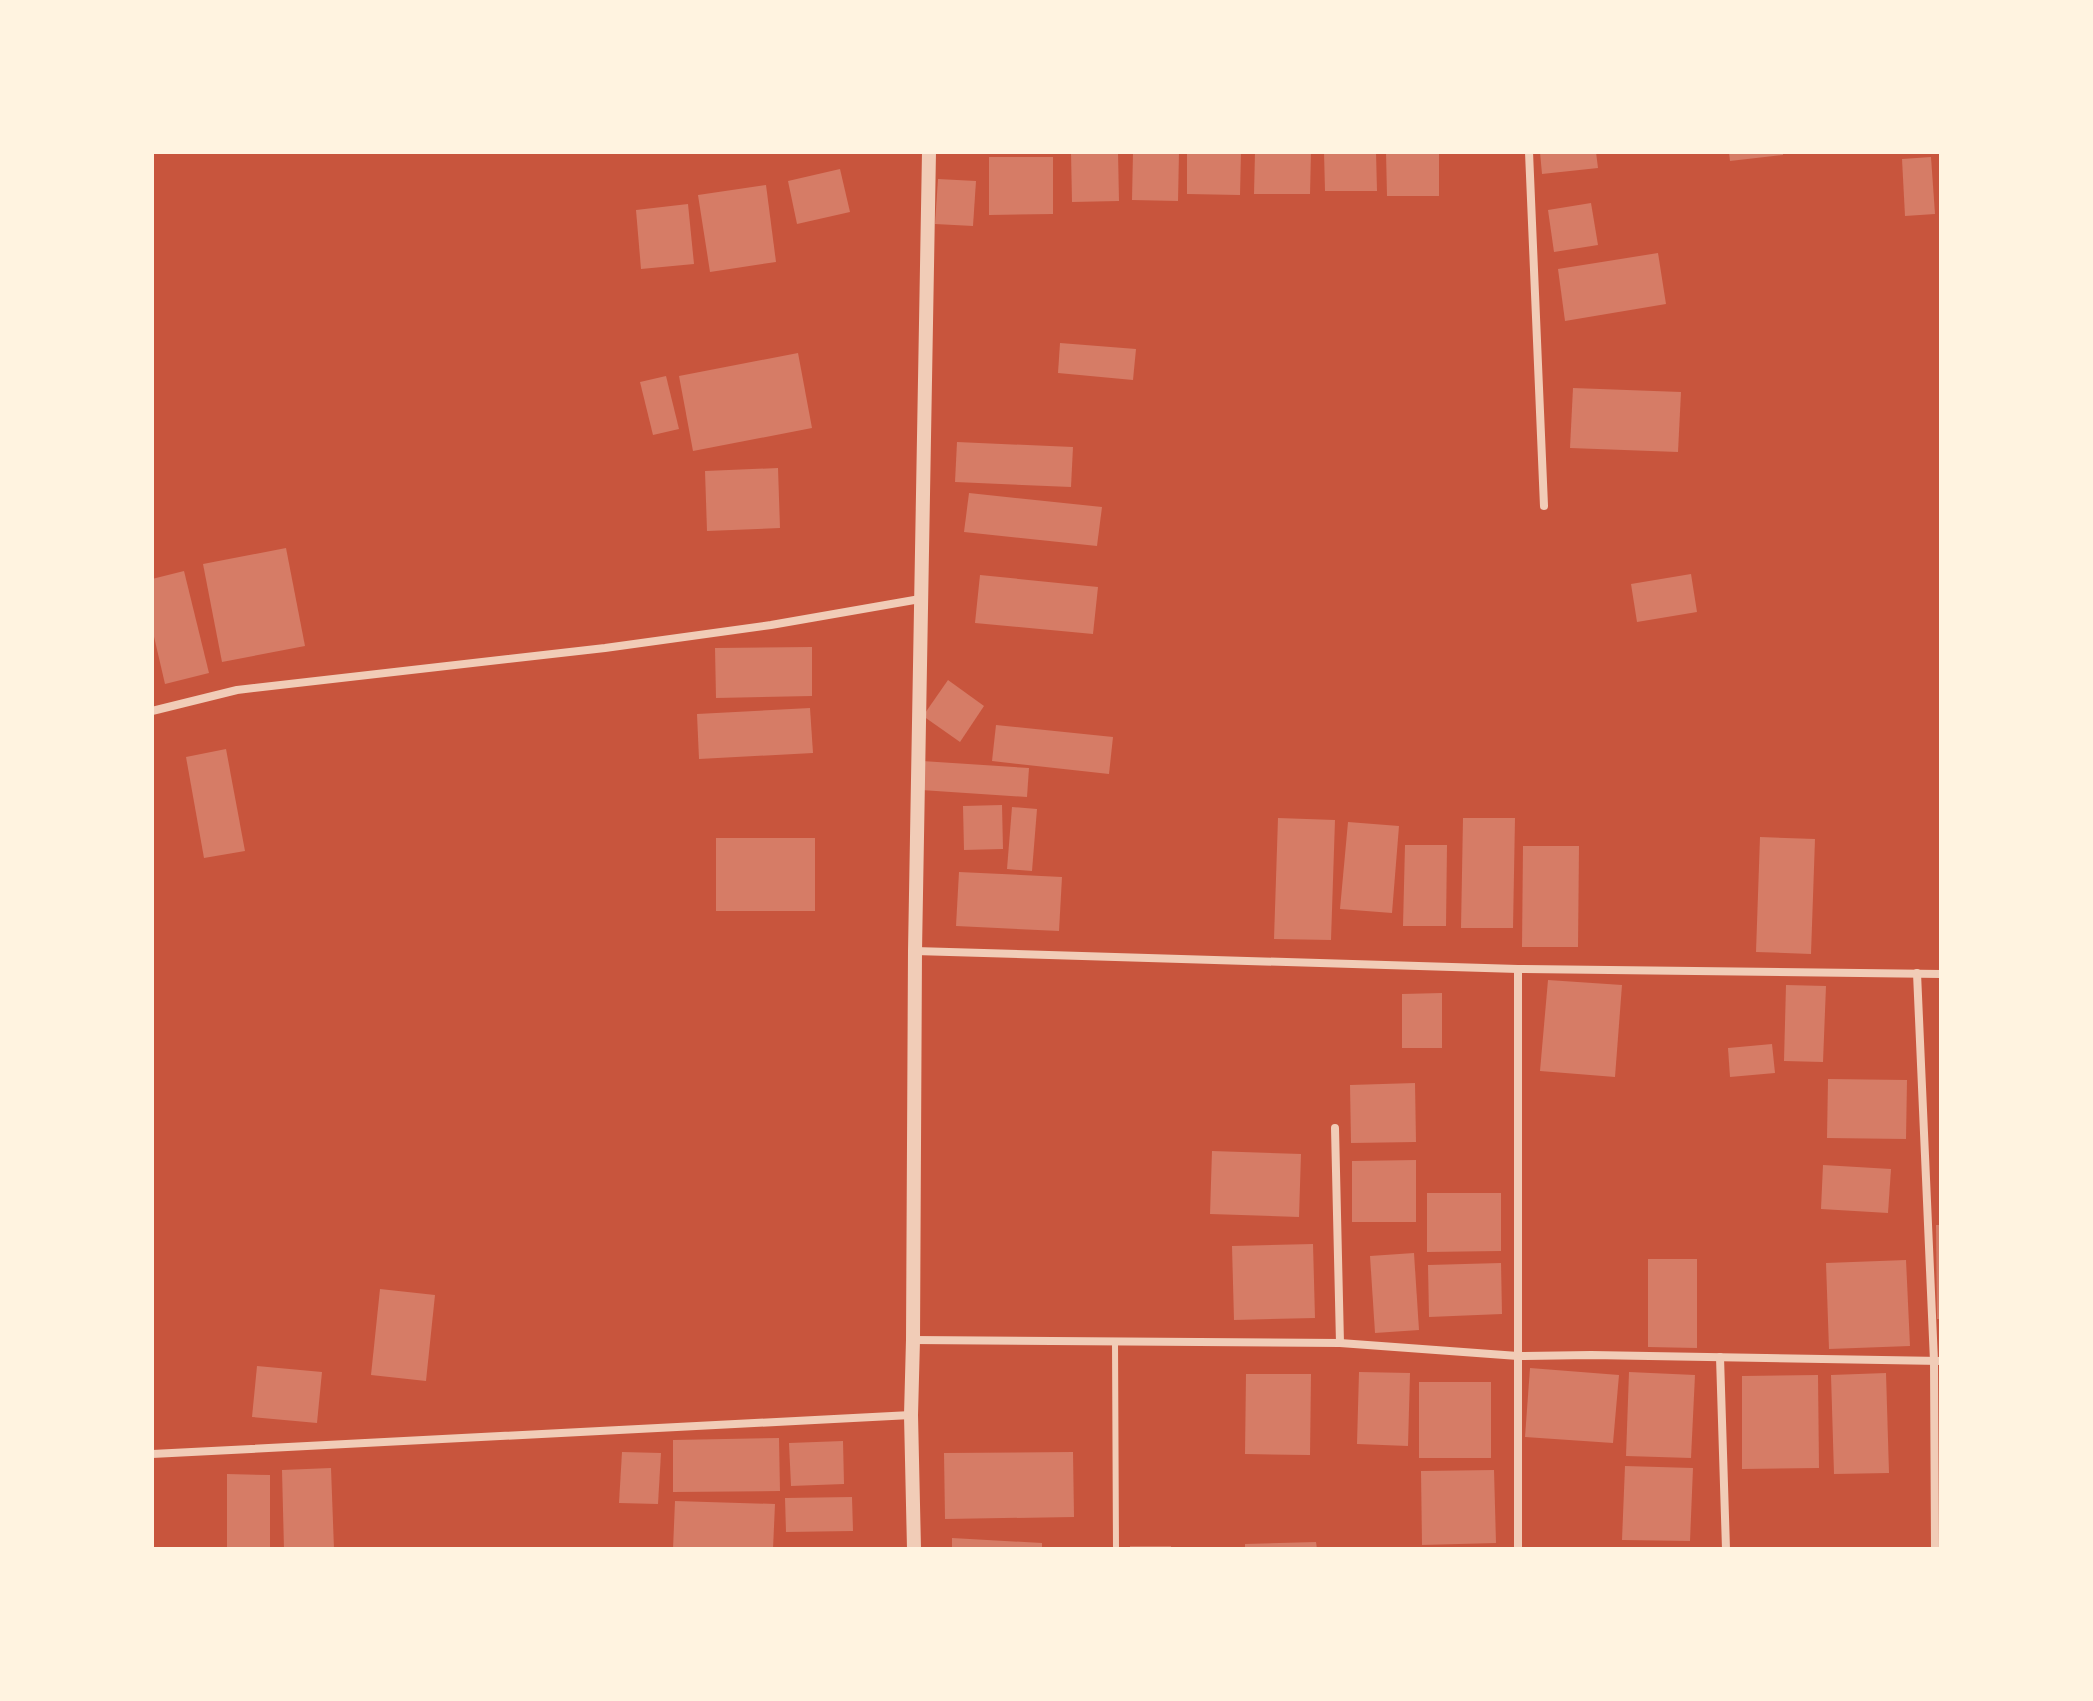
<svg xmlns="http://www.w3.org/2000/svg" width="2093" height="1701" viewBox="0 0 2093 1701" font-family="Inter,sans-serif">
	<rect width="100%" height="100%" fill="#c8553d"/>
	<g fill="#d67c66">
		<path d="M1071,152h47l1,49 -47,1z"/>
		<path d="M1133,152h46l-1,49 -46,-1z"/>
		<path d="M1187,152h54l-1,43 -53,-1z"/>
		<path d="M1255,152h56l-1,42h-56z"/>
		<path d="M1324,152h52l1,39h-52z"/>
		<path d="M1386,152h53v44h-52z"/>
		<path d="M1540,152h56l2,16 -56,6z"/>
		<path d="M1729,152h54v3l-53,6z"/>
		<path d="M989,157h64v57l-64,1z"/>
		<path d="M1931,157l4,57 -30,2 -3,-57z"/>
		<path d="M840,169l10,43 -53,12 -9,-43z"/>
		<path d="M938,179l38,2 -3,45 -38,-2z"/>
		<path d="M766,185l10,77 -66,10 -12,-77z"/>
		<path d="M1591,203l7,42 -44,7 -6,-42z"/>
		<path d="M688,204l6,60 -53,5 -5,-59z"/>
		<path d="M1658,253l8,51 -101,17 -7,-52z"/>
		<path d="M1060,343l76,6 -3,31 -75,-7z"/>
		<path d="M798,353l14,75 -119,23 -14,-75z"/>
		<path d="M666,376l13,53 -26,6 -13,-53z"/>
		<path d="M1573,388l108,4 -3,60 -108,-4z"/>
		<path d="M957,442l116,5 -2,40 -116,-5z"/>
		<path d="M778,468l2,60 -73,3 -2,-60z"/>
		<path d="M969,493l133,14 -5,39 -133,-14z"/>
		<path d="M286,548l19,98 -83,16 -19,-98z"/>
		<path d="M184,571l25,102 -44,11 -13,-56v-49z"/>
		<path d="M1691,574l6,38 -60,10 -6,-38z"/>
		<path d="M980,575l118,12 -5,47 -118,-11z"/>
		<path d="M812,647v49l-96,2 -1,-50z"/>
		<path d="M948,680l36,26 -24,36 -37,-26z"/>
		<path d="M810,708l3,45 -114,6 -2,-45z"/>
		<path d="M996,725l117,12 -4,37 -117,-13z"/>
		<path d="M226,749l19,102 -41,7 -18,-101z"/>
		<path d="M922,761l107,7 -2,29 -106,-7z"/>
		<path d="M1002,805l1,44 -39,1 -1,-44z"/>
		<path d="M1012,807l25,2 -5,62 -25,-2z"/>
		<path d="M1278,818l57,2 -4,120 -57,-1z"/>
		<path d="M1463,818h52l-2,110h-52z"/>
		<path d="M1348,822l51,4 -7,87 -52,-4z"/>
		<path d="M1760,837l55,2 -4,115 -55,-2z"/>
		<rect x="716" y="838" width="99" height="73"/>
		<path d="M1405,845h42l-1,81h-43z"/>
		<path d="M1523,846h56l-1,101h-56z"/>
		<path d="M959,872l103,5 -3,54 -103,-5z"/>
		<path d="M1548,980l74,5 -7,92 -75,-6z"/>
		<path d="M1786,985l40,1 -3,76 -39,-1z"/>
		<path d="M1442,993v55h-40v-54z"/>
		<path d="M1772,1044l3,29 -45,4 -2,-29z"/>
		<path d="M1828,1079l79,1 -1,59 -79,-1z"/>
		<path d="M1415,1083l1,59 -65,1 -1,-58z"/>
		<path d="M1212,1151l89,3 -2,63 -89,-3z"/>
		<path d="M1416,1160v62h-64v-61z"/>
		<path d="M1823,1165l68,4 -3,44 -67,-4z"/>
		<path d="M1427,1193h74v58l-74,1z"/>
		<path d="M1936,1225h5v94h-4z"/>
		<path d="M1313,1244l2,74 -81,2 -2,-74z"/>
		<path d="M1414,1253l5,77 -44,3 -5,-77z"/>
		<path d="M1648,1259h49v89l-49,-1z"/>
		<path d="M1906,1260l4,86 -81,3 -3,-86z"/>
		<path d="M1501,1263l1,51 -73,3 -1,-52z"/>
		<path d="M380,1289l55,6 -9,86 -55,-6z"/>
		<path d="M257,1366l65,6 -5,51 -65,-6z"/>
		<path d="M1530,1368l89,7 -6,68 -88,-6z"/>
		<path d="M1359,1372l51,1 -2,73 -51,-2z"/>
		<path d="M1629,1372l66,3 -4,83 -65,-2z"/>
		<path d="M1886,1373l3,100 -55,1 -3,-99z"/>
		<path d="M1246,1374h65l-1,81 -65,-1z"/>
		<path d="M1818,1375l1,93 -77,1v-93z"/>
		<rect x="1419" y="1382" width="72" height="76"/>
		<path d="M779,1438l1,53 -107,1v-52z"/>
		<path d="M843,1441l1,43 -53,2 -2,-43z"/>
		<path d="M622,1452l39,1 -3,51 -39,-1z"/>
		<path d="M1073,1452l1,65 -129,2 -1,-66z"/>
		<path d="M1625,1466l68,2 -3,73 -68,-1z"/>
		<path d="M331,1468l3,81h-50l-2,-79z"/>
		<path d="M1494,1470l2,73 -74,2 -1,-74z"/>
		<path d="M227,1474l43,1v74h-43z"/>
		<path d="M852,1497l1,34 -67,1 -1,-34z"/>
		<path d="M675,1501l100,3 -2,45h-100z"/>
		<path d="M952,1538l90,5v6h-90z"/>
		<path d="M1316,1542l1,7h-72v-5z"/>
		<rect x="1130" y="1546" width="41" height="3"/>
	</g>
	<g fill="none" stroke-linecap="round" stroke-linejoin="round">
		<path stroke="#f1ccb7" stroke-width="6" d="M1115,1341l1,208"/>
		<g stroke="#f1ccb7" stroke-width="8">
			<path d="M1529,152l15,354"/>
			<path d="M152,711l85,-21 368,-42 166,-23 149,-26"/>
			<path d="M915,951l603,18 423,5"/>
			<path d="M1518,969v580"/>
			<path d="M1917,973l17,388 1,188"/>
			<path d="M1335,1128l5,215"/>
			<path d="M913,1340l427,3 178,13 73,-1 350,6"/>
			<path d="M1720,1357l6,192"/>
			<path d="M152,1454l759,-39"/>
		</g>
		<path stroke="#f1ccb7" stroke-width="14" d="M914,1549l-3,-134 2,-75 2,-389 14,-799"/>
	</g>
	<rect width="2093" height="1701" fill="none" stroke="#fff3e0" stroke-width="308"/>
</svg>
